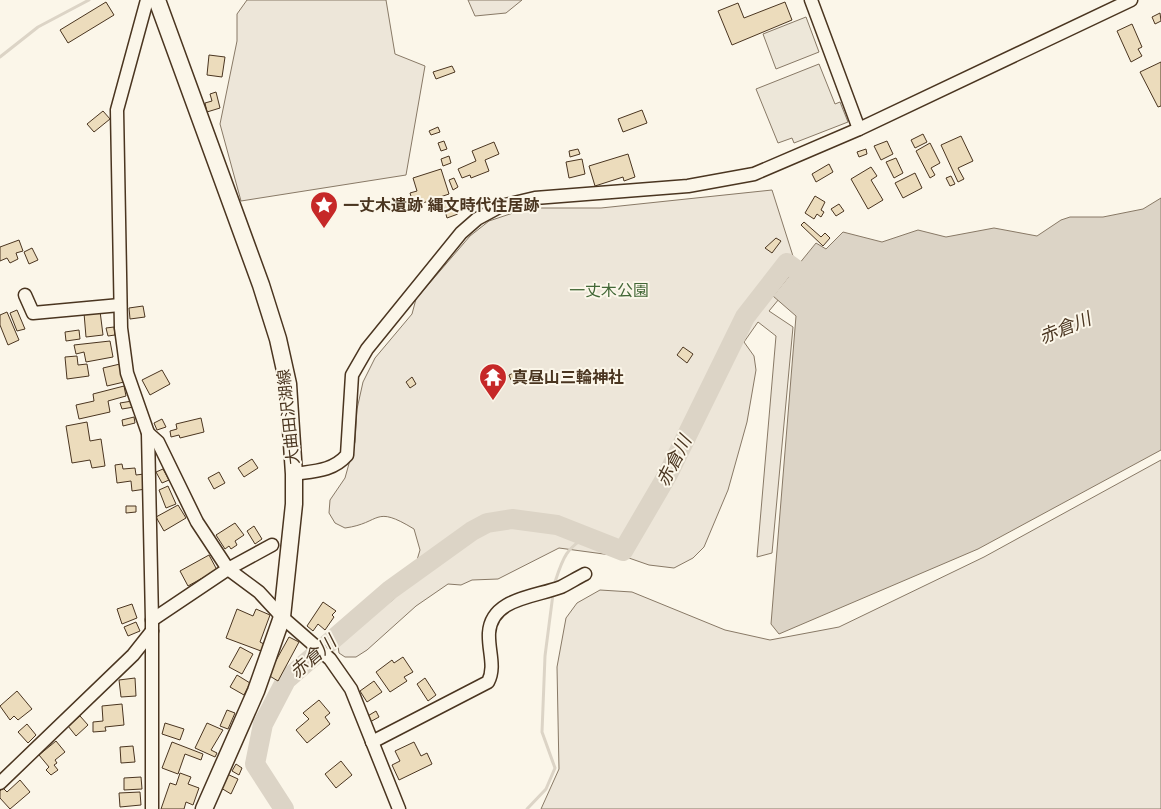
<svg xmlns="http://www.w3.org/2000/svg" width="1161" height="809" viewBox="0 0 1161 809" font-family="Montserrat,'Noto Sans JP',sans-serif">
	<rect width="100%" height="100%" fill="#fbf6e9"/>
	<g fill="#ede6d9" stroke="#887966">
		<path d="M247,0h139l9,54 30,12 -19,109 -165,26 -21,-77 17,-83v-27z"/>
		<path d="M468,0h54l-16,13 -31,3z"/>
		<path d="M772,190l27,85 -30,36 24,16 -21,226 -15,4 19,-221 -18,-14 -14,20 10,14 2,14 -9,52 -19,68 -24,57 -11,11 -19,10 -25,-3 -23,-8 -67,-9 -61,31 -26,1 -11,5 -13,-1 -32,22 -49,44 -11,7h-11l-6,-4 -1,-7 6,-10 50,-37 17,-19 9,-30 -6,-21c-41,-25 -32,-6 -69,-1l-10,-5 -6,-10 1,-13 15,-22 10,-36 2,-33 6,-27 12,-24 37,-44 4,-15 54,-63 19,-15 39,-13h73z"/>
		<path d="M1161,460v349h-620l18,-40 -2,-102 9,-49 11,-15 23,-13 32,2 93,38 45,10 69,-13 145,-70z"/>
	</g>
	<g fill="#ede7d9" stroke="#887966">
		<path d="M806,17l13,35 -43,17 -13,-35z"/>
		<path d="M819,64l16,40 5,-2 8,20 -54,21 -2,-5 -14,5 -22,-54z"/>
	</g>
	<path fill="#dcd4c6" stroke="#887966" d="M1161,198v252l-183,99 -199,85 -8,-10 25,-308 -23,-20 43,-53 10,6 17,-17 39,10 36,-12 28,7 48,-9 43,8 24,-16 9,-3h33l40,-8z"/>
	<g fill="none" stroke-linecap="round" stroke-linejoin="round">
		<g stroke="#dcd4c6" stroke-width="3">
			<path d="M0,57l38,-30 51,-27"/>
			<path d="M554,585c8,-24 11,-38 35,-49"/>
			<path d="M527,809l19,-20 9,-21 -13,-36 3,-76 8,-62"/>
		</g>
		<path stroke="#dcd4c6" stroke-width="20" d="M284,809l-29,-45 8,-40 23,-44 104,-90 82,-59 15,-8 25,-4 45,6 66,26 45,-77 77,-157 42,-54 29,21"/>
	</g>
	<g fill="#ecdcbc" stroke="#4a3520">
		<path d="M106,2l8,13 -46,28 -8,-13z"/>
		<path d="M785,2l7,18 -60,25 -14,-34 20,-8 6,15z"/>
		<path d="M1160,13l1,8 -6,3 -3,-7z"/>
		<path d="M1132,24l10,23 -4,2 4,7 -11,6 -14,-31z"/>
		<path d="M209,55l16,2 -3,20 -15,-2z"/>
		<path d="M1161,62v44l-3,1 -18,-35z"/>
		<path d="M452,66l3,6 -19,7 -3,-7z"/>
		<path d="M216,92l4,16 -13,4 -2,-9 7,-2 -2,-7z"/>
		<path d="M642,110l5,13 -24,9 -5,-13z"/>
		<path d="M103,111l7,8 -16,13 -7,-8z"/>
		<path d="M438,127l2,5 -9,3 -2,-4z"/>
		<path d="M923,134l4,8 -12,6 -4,-8z"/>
		<path d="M961,136l12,25 -15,7 6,11 -6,3 -17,-37z"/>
		<path d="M444,141l3,8 -6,2 -3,-8z"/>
		<path d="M887,141l6,13 -12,6 -7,-14z"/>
		<path d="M494,142l5,12 -14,6 4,11 -18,7 -1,-3 -8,3 -4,-9 18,-8 -4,-10z"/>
		<path d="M930,143l10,20 -9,5 4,7 -5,3 -14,-27z"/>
		<path d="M578,149l2,5 -10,3 -1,-6z"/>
		<path d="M866,149l1,5 -8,3 -2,-5z"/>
		<path d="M628,154l7,23 -11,4 -1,-4 -28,9 -6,-20z"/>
		<path d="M449,156l2,7 -8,3 -2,-7z"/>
		<path d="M896,158l7,15 -9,5 -8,-16z"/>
		<path d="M582,159l3,15 -16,4 -3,-16z"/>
		<path d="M829,164l4,8 -17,10 -4,-8z"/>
		<path d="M871,167l6,9 -6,4 12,20 -15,9 -17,-30z"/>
		<path d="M441,169l8,25 -35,12 -4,-13 7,-2 -4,-13z"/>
		<path d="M915,173l7,15 -19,10 -8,-15z"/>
		<path d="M951,176l4,8 -5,2 -4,-8z"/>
		<path d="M454,178l4,9 -5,3 -4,-10z"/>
		<path d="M815,196l10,6 -4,8 3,2 -3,5 -4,-3 -3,5 -9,-6z"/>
		<path d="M453,200l5,14 -11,4 -4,-14z"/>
		<path d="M839,204l5,7 -8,5 -5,-7z"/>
		<path d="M804,222l17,15 4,-4 5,5 -7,8 -22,-21z"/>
		<path d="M776,238l5,3 -9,12 -7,-5z"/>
		<path d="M19,240l4,11 -7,2 2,6 -8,4 -3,-5 -7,3v-14z"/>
		<path d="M32,248l6,12 -9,4 -5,-12z"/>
		<path d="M143,306l2,11 -15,2 -1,-11z"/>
		<path d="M17,310l8,19 -8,2 -7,-18z"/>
		<path d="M100,311l3,24 -17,2 -2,-24z"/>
		<path d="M7,312l12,28 -11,5 -8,-20v-10z"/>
		<path d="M114,327l1,8 -7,1 -2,-8z"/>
		<path d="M79,330l1,9 -14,2 -1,-9z"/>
		<path d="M110,341l3,16 -27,5 -2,-10 -8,2 -2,-9z"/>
		<path d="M683,347l10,7 -6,9 -10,-8z"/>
		<path d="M77,356l1,9 9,-1 2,12 -22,3 -2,-22z"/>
		<path d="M120,364l4,18 -17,4 -4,-18z"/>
		<path d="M522,369l1,3 -4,3 1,2 -9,3 -2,-5z"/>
		<path d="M162,370l8,14 -20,11 -8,-15z"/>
		<path d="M412,377l4,7 -6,4 -4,-6z"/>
		<path d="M124,386l2,10 -18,5 2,11 -31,7 -3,-14 18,-4 -1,-7z"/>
		<path d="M132,401l2,6 -12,2 -2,-6z"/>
		<path d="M134,417l1,6 -12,3 -1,-6z"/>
		<path d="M201,418l3,14 -24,6 -1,-3 -8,2 -1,-6 7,-2 -1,-5z"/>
		<path d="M162,419l4,8 -9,3 -3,-7z"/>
		<path d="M87,422l3,19 11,-2 4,27 -13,2 -2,-8 -18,3 -6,-37z"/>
		<path d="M252,459l6,9 -14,9 -6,-9z"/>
		<path d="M122,464l1,5 12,-1 1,7 8,-1 2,15 -14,2 -1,-10 -14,2 -2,-18z"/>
		<path d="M163,469l6,11 -7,3 -6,-11z"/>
		<path d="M219,472l6,11 -11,6 -6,-11z"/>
		<path d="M168,486l8,18 -10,4 -7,-18z"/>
		<path d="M178,505l8,13 -22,13 -8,-14z"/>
		<path d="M126,506h10v6l-10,1z"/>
		<path d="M235,523l9,12 -9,6 2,4 -6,4 -2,-3 -4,3 -9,-14z"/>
		<path d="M254,526l8,13 -7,5 -8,-13z"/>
		<path d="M209,555l8,15 -29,16 -8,-15z"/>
		<path d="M323,602l13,9 -4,4 2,2 -9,13 -7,-6 -5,7 -6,-5z"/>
		<path d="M132,604l5,14 -15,6 -5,-15z"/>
		<path d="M237,609l16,7 3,-7 14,6 -10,27 4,2 -3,7 -35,-13z"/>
		<path d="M136,622l4,9 -12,5 -4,-9z"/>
		<path d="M289,637l10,5 -21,39 -10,-6z"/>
		<path d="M240,647l13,7 -11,20 -13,-7z"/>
		<path d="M403,657l10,15 -9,5 3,4 -17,11 -14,-20 16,-12 2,3z"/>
		<path d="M237,675l13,8 -6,12 -14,-8z"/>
		<path d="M135,678l1,18 -15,1 -2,-17z"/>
		<path d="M425,678l11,17 -8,6 -11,-17z"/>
		<path d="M374,681l8,11 -15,10 -7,-11z"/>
		<path d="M17,691l15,18 -14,11 -4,-4 -4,4 -10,-14z"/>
		<path d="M319,700l11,13 -5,4 5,7 -23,19 -11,-13 13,-11 -6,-6z"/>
		<path d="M122,704l2,21 -19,2 1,4 -13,1v-10l10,-1 -1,-15z"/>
		<path d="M227,710l8,3 -7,16 -8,-3z"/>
		<path d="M376,711l3,6 -9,5 -4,-5z"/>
		<path d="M80,716l8,9 -12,11 -8,-10z"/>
		<path d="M165,723l19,6 -4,11 -18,-6z"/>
		<path d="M207,723l16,7 -12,20 6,3 -2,4 -20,-9z"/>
		<path d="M27,724l9,11 -8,8 -10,-11z"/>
		<path d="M56,741l9,11 -10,8 2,3 -3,2 4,5 -7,5 -5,-5 3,-3 -10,-12z"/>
		<path d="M172,742l31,12 -2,6 -16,-6 -7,20 -16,-6z"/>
		<path d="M414,742l7,14 6,-3 5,11 -33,16 -7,-15 8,-4 -5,-10z"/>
		<path d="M133,746l2,16 -14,1 -1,-16z"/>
		<path d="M341,761l11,14 -16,13 -11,-14z"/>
		<path d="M236,764l6,4 -3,7 -7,-4z"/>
		<path d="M180,773l11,4 -3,7 11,4 -6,17 -7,-3 -2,7h-23l9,-26 6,2z"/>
		<path d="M227,774l11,5 -7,15 -10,-6z"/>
		<path d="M141,777l1,12 -18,1v-12z"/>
		<path d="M20,780l10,12 -20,17 -10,-11v-7l3,-3 4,4z"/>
		<path d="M140,792l1,13 -21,2 -1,-14z"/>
	</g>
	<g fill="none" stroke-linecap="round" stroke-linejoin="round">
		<g stroke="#4a3520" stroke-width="15">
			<g id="minor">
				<path d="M147,0l-30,110 4,218 6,45 21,60 4,187v189"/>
				<path d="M811,0l48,129"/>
				<path d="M25,295l8,18 87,-8"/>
				<path d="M148,433l10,9 39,80 31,47 31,23 23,25 48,42 21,30 48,120"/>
				<path d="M294,474c21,-3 39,-3 53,-19l5,-80 15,-26 94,-116 16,-14 24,-13 34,-8 153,-12 66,-12 105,-45 272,-129"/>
				<path d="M152,620l76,-51 44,-24"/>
				<path d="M372,742l116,-60c8,-15 0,-32 1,-49 2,-35 46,-36 72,-46 8,-4 16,-9 24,-13"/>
				<path d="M0,783l133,-128 19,-24"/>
			</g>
		</g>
		<g stroke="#4a3520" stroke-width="19">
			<path id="major" d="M157,0l104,285 17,54 10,45 6,90v30l-12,113 -26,74 -52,118"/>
		</g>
		<use href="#minor" stroke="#fbf6e9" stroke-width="12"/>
		<use href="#major" stroke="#fbf6e9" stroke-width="16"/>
	</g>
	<defs>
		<g id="sight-pin" transform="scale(1.4375)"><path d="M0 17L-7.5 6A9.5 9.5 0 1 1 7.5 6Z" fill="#c62828" stroke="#fbf6e9"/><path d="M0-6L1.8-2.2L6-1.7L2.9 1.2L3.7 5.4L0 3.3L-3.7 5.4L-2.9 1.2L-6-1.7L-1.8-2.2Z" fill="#fff"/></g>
		<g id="temple-pin" transform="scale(1.4375)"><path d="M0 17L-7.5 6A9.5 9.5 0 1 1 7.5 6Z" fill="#c62828" stroke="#fbf6e9"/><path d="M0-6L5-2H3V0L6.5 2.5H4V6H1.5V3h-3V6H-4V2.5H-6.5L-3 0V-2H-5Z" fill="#fff"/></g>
	</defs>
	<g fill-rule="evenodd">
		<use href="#sight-pin" x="324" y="205"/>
		<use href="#temple-pin" x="493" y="377"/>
	</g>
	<g text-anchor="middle" stroke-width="4" stroke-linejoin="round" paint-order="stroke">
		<g font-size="16" font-weight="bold" fill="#4a3520" stroke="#fbf6e9" text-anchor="start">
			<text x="343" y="211">一丈木遺跡 縄文時代住居跡</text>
			<text x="512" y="383">真昼山三輪神社</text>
		</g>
		<g font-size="16" fill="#436837" stroke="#fbf6e9">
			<text x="609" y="296">一丈木公園</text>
		</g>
		<g font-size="16" fill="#4a3520" stroke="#fbf6e9">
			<text transform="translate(288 417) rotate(-96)" y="6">大曲田沢湖線</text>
		</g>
		<g font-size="18" font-style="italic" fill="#4a3520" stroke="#fbf6e9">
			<text transform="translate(1065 328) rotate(-22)" y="6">赤倉川</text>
			<text transform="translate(674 461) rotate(-63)" y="6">赤倉川</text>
			<text transform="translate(313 657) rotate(-41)" y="6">赤倉川</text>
		</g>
	</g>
</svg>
